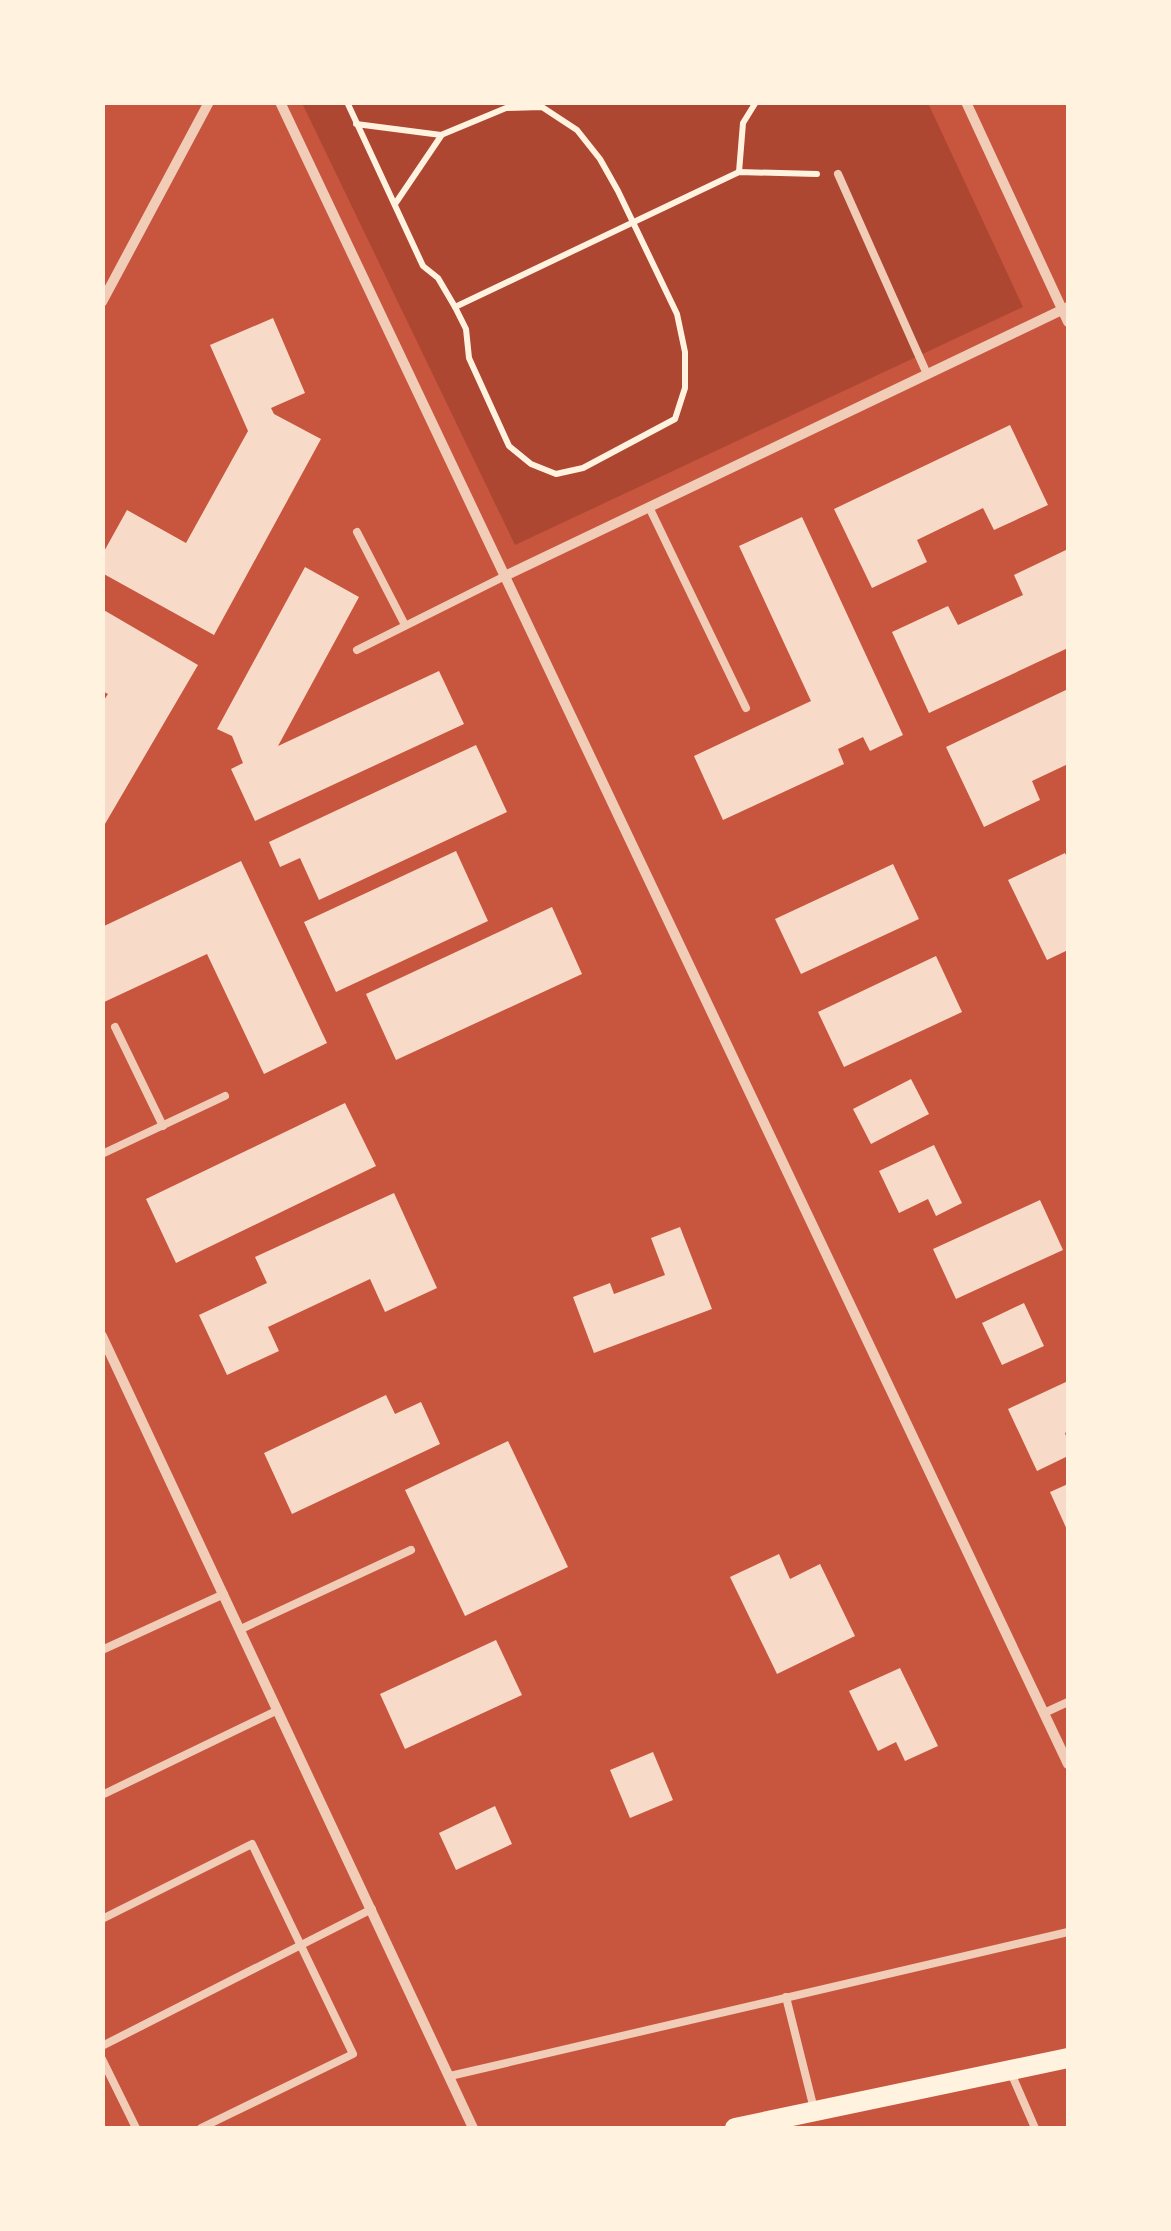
<svg xmlns="http://www.w3.org/2000/svg" width="1171" height="2231" viewBox="0 0 1171 2231" font-family="'Varela Round',sans-serif">
	<rect width="100%" height="100%" fill="#c8553d"/>
	<path fill="#ae4732" d="M302,103h626l95,204 -508,238z"/>
	<g fill="#f7dbc8">
		<path d="M273,318l32,75 -34,15 3,6 47,25 -107,196 -112,-62v-18l25,-45 59,33 62,-112 -38,-86z"/>
		<path d="M1010,425l38,80 -54,25 -11,-22 -66,32 10,22 -55,26 -38,-79z"/>
		<path d="M802,517l101,218 -33,16 -7,-14 -25,12 6,15 -121,56 -29,-64 117,-55 -72,-155z"/>
		<path d="M1068,549v99l-139,65 -37,-81 56,-26 10,19 65,-30 -9,-20z"/>
		<path d="M305,567l54,30 -81,149 161,-75 25,53 -209,97 -24,-52 12,-6 -11,-27 -15,-7z"/>
		<path d="M102,609l96,56 -96,164v-126l6,-9 -6,-3z"/>
		<path d="M1068,689v75l-36,17 8,19 -56,27 -38,-80z"/>
		<path d="M476,745l31,67 -188,88 -19,-42 -20,9 -11,-25z"/>
		<path d="M456,851l32,70 -152,71 -32,-70z"/>
		<path d="M1065,853l3,7v90l-21,10 -39,-80z"/>
		<path d="M241,861l86,182 -63,31 -57,-120 -105,49v-76z"/>
		<path d="M893,864l26,55 -118,55 -26,-55z"/>
		<path d="M552,907l30,67 -186,86 -30,-66z"/>
		<path d="M936,956l26,56 -118,55 -26,-55z"/>
		<path d="M911,1079l18,35 -58,30 -18,-35z"/>
		<path d="M345,1103l31,63 -200,97 -30,-64z"/>
		<path d="M934,1145l28,58 -26,13 -8,-17 -29,14 -20,-42z"/>
		<path d="M394,1193l43,95 -52,24 -15,-33 -102,48 11,24 -52,24 -28,-60 68,-32 -12,-26z"/>
		<path d="M1040,1200l23,50 -107,49 -23,-50z"/>
		<path d="M680,1227l32,82 -118,44 -21,-56 37,-14 4,11 51,-19 -14,-37z"/>
		<path d="M1024,1303l20,43 -42,19 -20,-42z"/>
		<path d="M1068,1381v50l-3,2 3,9v14l-31,15 -29,-62z"/>
		<path d="M386,1395l9,19 26,-12 19,42 -148,70 -28,-61z"/>
		<path d="M508,1441l60,126 -103,49 -60,-126z"/>
		<path d="M1068,1484v48l-18,-40z"/>
		<path d="M779,1554l11,25 30,-15 35,72 -78,38 -47,-97z"/>
		<path d="M496,1640l26,55 -117,54 -25,-55z"/>
		<path d="M900,1668l38,78 -33,15 -9,-19 -18,9 -29,-60z"/>
		<path d="M653,1752l20,48 -43,18 -20,-48z"/>
		<path d="M495,1806l17,38 -56,26 -17,-37z"/>
	</g>
	<g fill="none" stroke-linecap="round" stroke-linejoin="round">
		<g stroke="#fff3e0" stroke-width="6">
			<path d="M347,102l76,164 15,12 17,29 284,-135 78,2"/>
			<path d="M356,124l85,11 65,-27 36,-1 35,23 23,29 18,32 59,123 8,38v36l-10,31 -92,49 -27,6 -25,-10 -22,-18 -40,-88 -3,-29 -11,-22"/>
			<path d="M739,172l4,-49 13,-21"/>
			<path d="M395,204l46,-68"/>
		</g>
		<g stroke="#f1ccb7" stroke-width="8">
			<path d="M838,174l89,200"/>
			<path d="M649,507l97,201"/>
			<path d="M357,532l48,93"/>
			<path d="M357,650l148,-74"/>
			<path d="M115,1027l48,99"/>
			<path d="M102,1154l123,-58"/>
			<path d="M241,1629l170,-79"/>
			<path d="M102,1650l122,-56"/>
			<path d="M1044,1713l24,-11"/>
			<path d="M102,1795l176,-85"/>
			<path d="M102,1919l150,-75 101,210 -152,74"/>
			<path d="M786,1997l28,112"/>
			<path d="M102,2046l270,-137"/>
			<path d="M102,2059l34,69"/>
			<path d="M1011,2073l24,55"/>
			<path d="M450,2076l618,-144"/>
		</g>
		<g stroke="#f1ccb7" stroke-width="10">
			<path d="M280,102l788,1662"/>
			<path d="M966,102l102,220"/>
			<path d="M102,302l107,-200"/>
			<path d="M505,576l563,-269"/>
			<path d="M102,1336l371,792"/>
		</g>
		<path stroke="#fff3e0" stroke-width="20" d="M735,2128l333,-70"/>
	</g>
	<rect width="1171" height="2231" fill="none" stroke="#fff3e0" stroke-width="210"/>
</svg>
